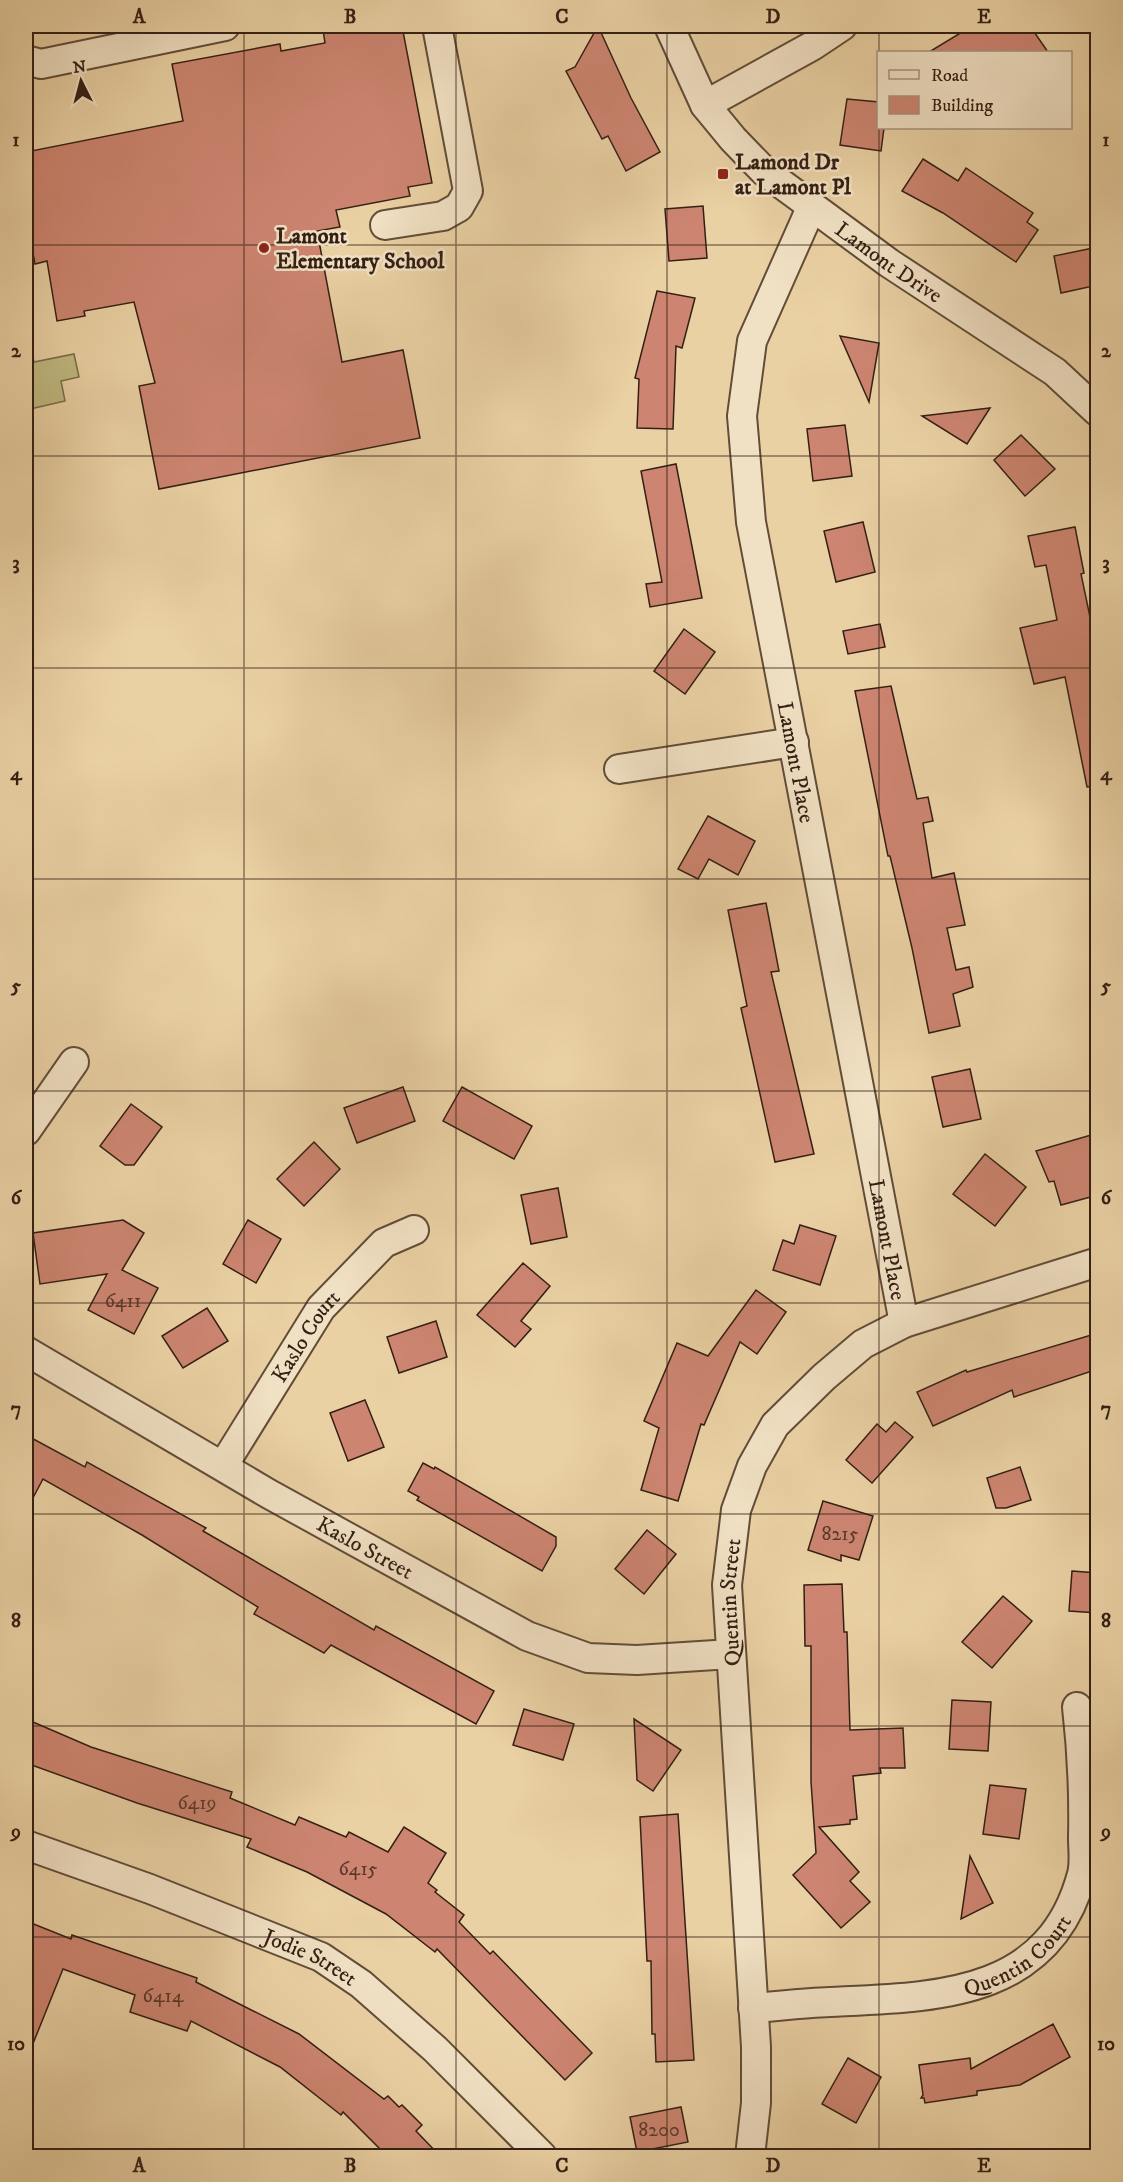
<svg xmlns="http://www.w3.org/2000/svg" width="1123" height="2182" viewBox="0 0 1123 2182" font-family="'IM FELL DW Pica',serif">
	<rect width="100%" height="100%" fill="#ead1a4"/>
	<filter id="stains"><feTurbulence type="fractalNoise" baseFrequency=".00333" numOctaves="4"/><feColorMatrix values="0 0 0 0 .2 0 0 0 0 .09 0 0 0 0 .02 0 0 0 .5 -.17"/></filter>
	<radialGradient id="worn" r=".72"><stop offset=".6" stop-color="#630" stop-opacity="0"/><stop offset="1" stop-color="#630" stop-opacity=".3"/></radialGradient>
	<path fill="#bfb980" stroke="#7a6c4a" stroke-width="1.5" d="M26,325l8,37 40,-8 5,23 -18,4 4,20 -35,8 -4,-23z"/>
	<g fill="#cd8571" stroke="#341f14" stroke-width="1.5">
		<path d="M344,26h58l30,157 -24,4 2,9 -74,14 4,17 -23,4 25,131 61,-12 17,88 -261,51 -20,-103 16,-3 -21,-81 -50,9 1,5 -28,5 -10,-60 -12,3 -9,-49v-63l157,-31 -11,-57 108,-20 1,7 44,-8 -2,-13z"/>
		<path d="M598,26l33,72 29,54 -34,19 -18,-35 -6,3 -36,-68 9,-4z"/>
		<path d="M972,26h58l18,26h-119z"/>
		<path d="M847,99l32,3v26h5l-3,23 -41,-6z"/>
		<path d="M923,159l35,22 8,-13 67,45 -6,9 11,8 -22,32 -73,-49 -41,-22z"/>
		<path d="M703,206l4,52 -38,3 -4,-52z"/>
		<path d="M1098,247v38l-37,8 -7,-37z"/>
		<path d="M657,291l38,7 -13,50 -6,-2 -3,83 -36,-1 2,-49 -4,-1z"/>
		<path d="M840,336l39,7 -10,59z"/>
		<path d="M990,408l-23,36 -45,-28z"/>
		<path d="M845,425l7,51 -39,5 -6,-52z"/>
		<path d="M1021,435l34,34 -30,27 -31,-36z"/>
		<path d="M676,464l26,134 -52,9 -4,-23 16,-2 -21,-111z"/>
		<path d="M863,522l12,50 -39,10 -12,-51z"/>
		<path d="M1075,527l9,46 -3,1 9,43 3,-1 5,18v152l-11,1 -22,-110 -31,7 -14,-56 37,-8 -11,-55 -11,2 -7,-31z"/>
		<path d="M880,624l5,23 -37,7 -5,-23z"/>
		<path d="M684,629l31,23 -30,42 -31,-23z"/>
		<path d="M891,686l26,113 11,-2 5,24 -10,2 9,55 22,-5 11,52 -18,3 9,42 13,-3 4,20 -20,7 7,32 -31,7 -17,-85 -22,-92h-2l-33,-165z"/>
		<path d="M708,816l47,25 -17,34 -29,-16 -11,20 -20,-10z"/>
		<path d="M766,903l13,68 -8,1 43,182 -39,8 -34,-154 6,-2 -19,-96z"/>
		<path d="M970,1069l11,50 -38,8 -11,-50z"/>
		<path d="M403,1087l12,34 -58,22 -13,-35z"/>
		<path d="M462,1087l70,39 -18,33 -71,-38z"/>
		<path d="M131,1104l31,23 -28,38h-9l-25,-19z"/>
		<path d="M1098,1133v62l-37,10 -7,-24 -5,1 -13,-31z"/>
		<path d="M314,1142l26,27 -36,37 -27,-27z"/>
		<path d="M985,1154l41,33 -31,39 -42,-32z"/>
		<path d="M558,1188l9,49 -36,7 -10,-49z"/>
		<path d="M123,1220l21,13 -22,37 36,18 -24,46 -46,-24 19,-36 -67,10 -7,-51z"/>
		<path d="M248,1220l33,19 -25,44 -33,-19z"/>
		<path d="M800,1225l36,11 -16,49 -47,-15 10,-30 11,4z"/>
		<path d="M523,1263l27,23 -29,35 10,8 -16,18 -38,-32z"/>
		<path d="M756,1290l30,22 -29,42 -17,-12 -36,83 -3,-1 -23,77 -37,-11 18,-62 -15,-7 33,-78 31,13z"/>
		<path d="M207,1308l21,33 -45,27 -21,-32z"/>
		<path d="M436,1321l11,36 -48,16 -12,-36z"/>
		<path d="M1098,1333v36l-84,28 -2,-7 -79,36 -16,-34 49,-22 1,2z"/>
		<path d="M365,1400l19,47 -36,14 -18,-48z"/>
		<path d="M895,1422l18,15 -41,46 -26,-23 31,-36 9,8z"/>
		<path d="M26,1435l59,32 2,-5 119,66 -3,3 171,99 2,-4 118,65 -18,33 -145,-79 -7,8 -70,-39 4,-7 -116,-72 -99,-56 -17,32z"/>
		<path d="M423,1463l11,6 1,-2 121,70v9l-14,25 -125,-71 2,-3 -11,-6z"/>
		<path d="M1020,1467l11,33 -25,8h-10l-9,-30z"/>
		<path d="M823,1501l50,15 -14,44 -18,-5v6l-33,-11z"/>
		<path d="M647,1530l29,24 -32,40 -29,-25z"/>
		<path d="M1072,1571l26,2v40l-29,-2z"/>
		<path d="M842,1584l2,48h3l3,98 53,-2 2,40h-25l1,5 -28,3 4,43 -7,1v4l-31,3 40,45 -9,9 20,21 -29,26 -48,-53 23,-22 -5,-71v-136h-6l-1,-61z"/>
		<path d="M1003,1596l29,25 -40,47 -30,-26z"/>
		<path d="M952,1700l39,2 -3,49 -39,-2z"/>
		<path d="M524,1709l50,15 -11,36 -50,-15z"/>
		<path d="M26,1719l65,28 141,45 -2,6 65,27 4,-8 47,20 3,-5 39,20 16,-25 42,26 -18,30 9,7 -2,2 29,23 -5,7 31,32 3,-3 99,102 -27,27 -128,-131 -2,3 -49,-38 -79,-42 -60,-25 4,-8 -114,-36 -111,-40z"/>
		<path d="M634,1719l47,31 -28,41 -16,-11z"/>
		<path d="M990,1785l36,4 -7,50 -36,-5z"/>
		<path d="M678,1814l16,246 -38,2 -1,-28h-3l-1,-73h-4l-7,-144z"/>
		<path d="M970,1856l23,47 -32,16z"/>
		<path d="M26,1921l45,18 1,-4 125,43 -1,4 103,52 85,65 4,-3 11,11 3,-2 20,20 -6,6 25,26h-53l-45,-45 -2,3 -61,-48 -89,-46 -4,10 -57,-19 5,-17 -72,-26 -37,92z"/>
		<path d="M1053,2024l17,33 -50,28 -43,6v4l-52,8 -1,-5h-3l2,-3 -4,-30 51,-7 1,11z"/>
		<path d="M848,2058l33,19 -25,46 -34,-19z"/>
		<path d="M681,2107l7,35 -51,10 -7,-35z"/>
	</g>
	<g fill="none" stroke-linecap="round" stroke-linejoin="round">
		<g stroke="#624c38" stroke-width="32">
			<g id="minor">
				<path id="s1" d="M669,26l36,79 28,34 31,32 125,92 166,109 43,40"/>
				<path d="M26,60l15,4 184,-38"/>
				<path d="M705,105l107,-59 30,-20"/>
				<path id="s2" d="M811,208l-59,133 -10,75 9,106 153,801"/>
				<path d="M385,225l58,-9 16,-9 9,-16 -31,-165"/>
				<path d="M619,769l175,-27"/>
				<path d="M26,1131l48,-69"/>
				<path id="s3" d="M26,1351l243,143 258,142 61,22 49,2 94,-6"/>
				<path id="s4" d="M223,1466l98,-158 63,-65 30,-13"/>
				<path id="s5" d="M26,1845l124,44 171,68 40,27 74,65 107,107"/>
				<path id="s6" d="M753,2008c26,-2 51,-5 77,-6 105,-5 219,-4 252,-128 3,-11 1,-25 1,-36 1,-45 -1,-87 -6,-131"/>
				<path id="s7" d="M750,2156l6,-53v-56l-29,-462 9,-75 16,-44 23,-41 49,-48 39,-33 41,-21 194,-61"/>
			</g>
		</g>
		<use href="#minor" stroke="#f1e1c4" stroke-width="28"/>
	</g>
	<path fill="none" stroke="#341f14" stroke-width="1.5" stroke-opacity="0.55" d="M244,26v2130M456,26v2130M667,26v2130M879,26v26M879,128v2028M26,245h1072M26,456h1072M26,668h1072M26,879h1072M26,1091h1072M26,1303h1072M26,1514h1072M26,1726h1072M26,1937h1072"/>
	<g fill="#8f2418" stroke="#f1e1c4" stroke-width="2">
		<rect x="717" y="168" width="12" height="12" rx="3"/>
		<circle cx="264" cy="248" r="6"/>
	</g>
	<g text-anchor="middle" stroke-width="5" stroke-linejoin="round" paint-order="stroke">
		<g font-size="20" fill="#5a382b">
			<text x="123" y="1307">6411</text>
			<text x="840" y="1540">8215</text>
			<text x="197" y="1809">6419</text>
			<text x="358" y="1875">6415</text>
			<text x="163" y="2002">6414</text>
			<text x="659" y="2136">8200</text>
		</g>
		<g font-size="22" font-weight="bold" fill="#341f14" stroke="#f1e1c4" text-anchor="start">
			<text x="735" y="169">Lamond Dr<tspan x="735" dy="25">at Lamont Pl</tspan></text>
			<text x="276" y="243">Lamont<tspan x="276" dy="25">Elementary School</tspan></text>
		</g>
		<g font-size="22" fill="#341f14" stroke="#f1e1c4">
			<text dy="8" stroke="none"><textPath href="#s1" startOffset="330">Lamont Drive</textPath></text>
			<text dy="8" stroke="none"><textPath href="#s2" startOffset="572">Lamont Place</textPath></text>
			<text dy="8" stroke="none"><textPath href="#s2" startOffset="1058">Lamont Place</textPath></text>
			<text dy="8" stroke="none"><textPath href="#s4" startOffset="154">Kaslo Court</textPath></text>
			<text dy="8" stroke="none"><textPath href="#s3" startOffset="392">Kaslo Street</textPath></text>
			<text dy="8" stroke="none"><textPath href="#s7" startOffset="555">Quentin Street</textPath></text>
			<text dy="8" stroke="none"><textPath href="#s6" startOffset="276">Quentin Court</textPath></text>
			<text dy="8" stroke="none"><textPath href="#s5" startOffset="306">Jodie Street</textPath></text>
		</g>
	</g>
	<rect width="1123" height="2182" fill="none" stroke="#ead1a4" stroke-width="66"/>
	<rect x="877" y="51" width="195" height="78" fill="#f1e1c4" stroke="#a5937e" stroke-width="1.5"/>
	<rect x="889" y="70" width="30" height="9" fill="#f1e1c4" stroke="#a5937e" stroke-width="1.5"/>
	<text x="931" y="81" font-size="18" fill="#341f14">Road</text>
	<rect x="889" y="96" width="30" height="18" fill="#cd8571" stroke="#a5937e" stroke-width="1.5"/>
	<text x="931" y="111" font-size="18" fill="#341f14">Building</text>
	<g transform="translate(81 81) rotate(354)" stroke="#f1e1c4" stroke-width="4.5" paint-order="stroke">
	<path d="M0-4.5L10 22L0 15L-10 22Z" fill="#341f14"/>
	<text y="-9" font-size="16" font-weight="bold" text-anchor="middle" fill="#341f14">N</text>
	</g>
	<rect x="33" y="33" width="1057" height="2116" fill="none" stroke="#341f14" stroke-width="2"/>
	<g font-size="20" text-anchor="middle" font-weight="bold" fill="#341f14">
		<text x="139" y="23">A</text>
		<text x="350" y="23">B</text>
		<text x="562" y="23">C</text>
		<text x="773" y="23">D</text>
		<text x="984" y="23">E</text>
		<text x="16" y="146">1</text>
		<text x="1106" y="146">1</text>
		<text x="16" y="357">2</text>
		<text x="1106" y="357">2</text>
		<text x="16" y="569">3</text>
		<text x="1106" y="569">3</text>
		<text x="16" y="780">4</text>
		<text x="1106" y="780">4</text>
		<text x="16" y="992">5</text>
		<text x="1106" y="992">5</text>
		<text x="16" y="1204">6</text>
		<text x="1106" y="1204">6</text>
		<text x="16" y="1415">7</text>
		<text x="1106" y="1415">7</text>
		<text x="16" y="1627">8</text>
		<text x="1106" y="1627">8</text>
		<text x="16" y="1838">9</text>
		<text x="1106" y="1838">9</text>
		<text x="16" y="2050">10</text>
		<text x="1106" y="2050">10</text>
		<text x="139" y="2172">A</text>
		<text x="350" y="2172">B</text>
		<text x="562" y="2172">C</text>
		<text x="773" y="2172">D</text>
		<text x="984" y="2172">E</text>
	</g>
	<rect width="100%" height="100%" filter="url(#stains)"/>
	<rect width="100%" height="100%" fill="url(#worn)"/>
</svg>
